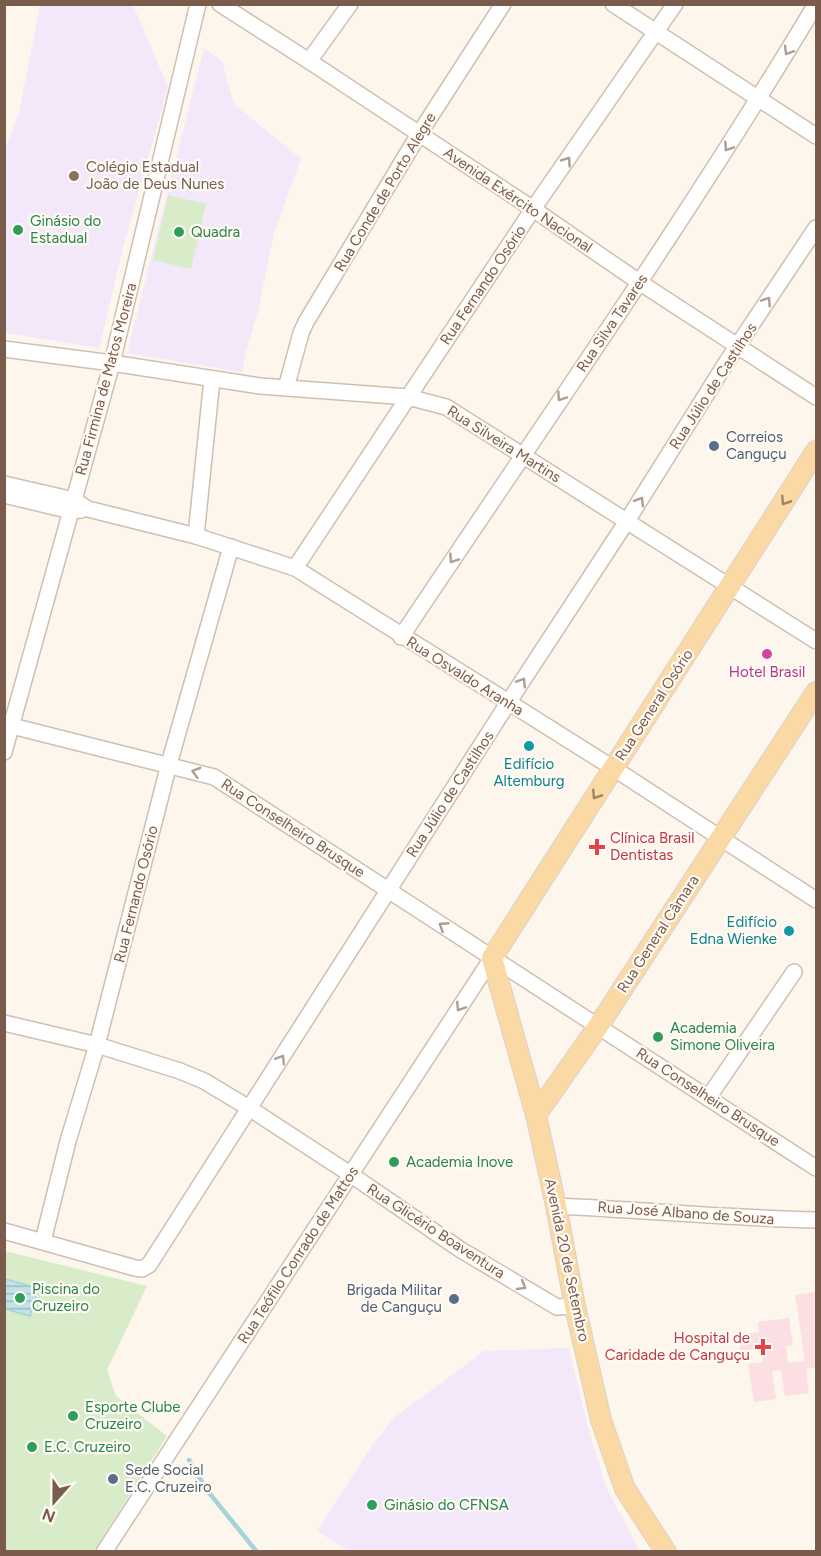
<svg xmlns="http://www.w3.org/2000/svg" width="821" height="1556" viewBox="0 0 821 1556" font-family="Figtree,sans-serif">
	<defs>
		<pattern id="water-rules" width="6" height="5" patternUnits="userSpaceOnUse" patternTransform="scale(1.5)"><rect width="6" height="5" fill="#bfe3e8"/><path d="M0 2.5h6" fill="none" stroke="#a0bbbe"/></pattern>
	</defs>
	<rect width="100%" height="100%" fill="#fdf6ec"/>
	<g fill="#f3e8fa">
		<path d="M40,5h93l35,82 -45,161 -24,100 -94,-15v-184l14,-36z"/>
		<path d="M204,48l18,13 12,43 67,55 -27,74 -15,74 -14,49 -3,16 -115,-19z"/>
		<path d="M569,1348l19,80 18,59 34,64h-291l-32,-20 56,-87 21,-26 90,-67z"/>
	</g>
	<path fill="#fbdfe3" d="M816,1292v75l-10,2 3,24 -24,3 -4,-26 -9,1 4,28 -22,3 -6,-38 15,-2 -2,-14 -21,3 -2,-16 21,-3 -1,-10 31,-4 4,27 -7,1 2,17 17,-2 -10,-66z"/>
	<g fill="#d8ecc9">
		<path d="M168,195l38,9 -15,65 -38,-9z"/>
		<path d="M5,1251l142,35 -40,84 9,26 51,40 -73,115 -89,1z"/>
	</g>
	<path fill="url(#water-rules)" stroke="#a5d3da" stroke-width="1.5" d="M5,1279l33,9 -8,28 -25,-7z"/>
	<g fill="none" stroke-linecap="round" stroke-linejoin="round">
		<path stroke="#a5d3da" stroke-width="4.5" d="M189,1460l17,29 51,63"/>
		<g stroke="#d1beb0" stroke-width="18">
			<g id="minor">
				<path d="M220,4l89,57 224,148 106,73 177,115"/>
				<path d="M613,4l203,132"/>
				<path d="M309,61l41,-57"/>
				<path d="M4,349l108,14 148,23 148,11 38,10 370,234"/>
				<path d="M286,388l15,-55 5,-11 113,-188 84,-130"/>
				<path d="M4,484l70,16 14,9 108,27 99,32 318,200 203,132"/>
				<path d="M4,495l67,16 10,-1"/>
				<path d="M196,536l16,-157"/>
				<path d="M295,568l238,-359 142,-205"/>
				<path d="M401,637c140,-210 285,-416 415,-633"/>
				<path d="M4,724l210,53 602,391"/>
				<path d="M4,752l108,-389 86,-359"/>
				<path d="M4,1023l93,22 83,26 24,10 45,27 101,66 111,76 96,57 18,-1"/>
				<path d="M708,1098l86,-126"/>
				<path d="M556,1206c87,4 174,12 260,14"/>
				<path d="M4,1231l131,37 7,1 7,-4 359,-562 119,-182 99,-158 90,-135"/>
				<path d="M43,1241l25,-100 29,-96 72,-281 62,-217"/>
				<path d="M104,1552l388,-594"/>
			</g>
		</g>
		<g stroke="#dad1cd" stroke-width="22">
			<g id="major">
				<path d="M536,1115l63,-90 217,-333"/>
				<path d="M666,1552l-41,-63 -24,-69 -26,-114 -19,-100 -20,-91 -44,-157 324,-507"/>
			</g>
		</g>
		<use href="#minor" stroke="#fff" stroke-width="15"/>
		<use href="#major" stroke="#fbd9a5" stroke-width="20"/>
	</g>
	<defs><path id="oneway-chevron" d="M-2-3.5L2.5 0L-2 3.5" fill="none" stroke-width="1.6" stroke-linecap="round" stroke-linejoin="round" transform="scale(1.5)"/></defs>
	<g stroke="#af9d94">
		<use href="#oneway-chevron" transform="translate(788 51) rotate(121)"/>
		<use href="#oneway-chevron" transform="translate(728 147) rotate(123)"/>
		<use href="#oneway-chevron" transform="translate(567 161) rotate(-55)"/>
		<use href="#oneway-chevron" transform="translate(767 301) rotate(-56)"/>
		<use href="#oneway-chevron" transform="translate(561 397) rotate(124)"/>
		<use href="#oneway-chevron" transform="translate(640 501) rotate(-58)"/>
		<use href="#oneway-chevron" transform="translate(453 559) rotate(124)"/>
		<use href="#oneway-chevron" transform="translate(522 682) rotate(-57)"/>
		<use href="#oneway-chevron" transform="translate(196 772) rotate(-164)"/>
		<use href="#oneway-chevron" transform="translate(443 926) rotate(-147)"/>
		<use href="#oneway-chevron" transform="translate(460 1007) rotate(123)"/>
		<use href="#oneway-chevron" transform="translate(281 1059) rotate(-58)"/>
		<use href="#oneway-chevron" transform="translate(522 1286) rotate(30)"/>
	</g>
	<g stroke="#a18267">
		<use href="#oneway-chevron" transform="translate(785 501) rotate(123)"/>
		<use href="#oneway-chevron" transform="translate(596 795) rotate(123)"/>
	</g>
	<circle fill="#8d6e63" stroke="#fffaf3" stroke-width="2" cx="74" cy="176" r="6"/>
	<g fill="#2e9e5b" stroke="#fffaf3" stroke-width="2">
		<circle cx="18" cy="230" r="6"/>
		<circle cx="179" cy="232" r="6"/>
		<circle cx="658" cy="1037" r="6"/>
		<circle cx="394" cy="1162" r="6"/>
		<circle cx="20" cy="1298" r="6"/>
		<circle cx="73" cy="1416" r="6"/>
		<circle cx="32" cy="1447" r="6"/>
		<circle cx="372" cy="1505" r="6"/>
	</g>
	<g fill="#5c6f8a" stroke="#fffaf3" stroke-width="2">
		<circle cx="714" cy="446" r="6"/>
		<circle cx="454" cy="1299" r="6"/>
		<circle cx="113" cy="1479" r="6"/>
	</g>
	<circle fill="#d1479c" stroke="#fffaf3" stroke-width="2" cx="767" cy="654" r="6"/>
	<g fill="#0f9aa8" stroke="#fffaf3" stroke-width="2">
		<circle cx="529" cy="746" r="6"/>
		<circle cx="789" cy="931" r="6"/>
	</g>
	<g fill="#e0444e" stroke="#fffaf3" stroke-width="2">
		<path d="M594 838h6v6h6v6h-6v6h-6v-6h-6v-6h6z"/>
		<path d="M760 1338h6v6h6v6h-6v6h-6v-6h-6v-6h6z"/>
	</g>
	<g text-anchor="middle" stroke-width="4.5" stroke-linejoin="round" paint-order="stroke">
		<g font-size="15" fill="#785e54" stroke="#fffaf3" text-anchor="start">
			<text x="86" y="172">Colégio Estadual<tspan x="86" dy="17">João de Deus Nunes</tspan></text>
		</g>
		<g font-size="15" fill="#7a5c4d" stroke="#fffaf3">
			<text transform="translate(385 192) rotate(-59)" y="5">Rua Conde de Porto Alegre</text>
			<text transform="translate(518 200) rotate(34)" y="5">Avenida Exército Nacional</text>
			<text transform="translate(483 285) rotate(-56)" y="5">Rua Fernando Osório</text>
			<text transform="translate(612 323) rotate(-56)" y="5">Rua Silva Tavares</text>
			<text transform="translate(106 379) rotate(-75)" y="5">Rua Firmina de Matos Moreira</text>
			<text transform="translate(713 386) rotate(-57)" y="5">Rua Júlio de Castilhos</text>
			<text transform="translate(504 444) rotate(32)" y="5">Rua Silveira Martins</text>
			<text transform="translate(465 676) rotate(32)" y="5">Rua Osvaldo Aranha</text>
			<text transform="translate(654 705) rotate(-57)" y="5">Rua General Osório</text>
			<text transform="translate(450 794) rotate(-57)" y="5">Rua Júlio de Castilhos</text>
			<text transform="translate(293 828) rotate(33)" y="5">Rua Conselheiro Brusque</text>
			<text transform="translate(136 894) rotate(-76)" y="5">Rua Fernando Osório</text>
			<text transform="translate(658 934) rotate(-57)" y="5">Rua General Câmara</text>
			<text transform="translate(708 1097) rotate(33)" y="5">Rua Conselheiro Brusque</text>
			<text transform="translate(686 1213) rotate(4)" y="5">Rua José Albano de Souza</text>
			<text transform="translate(436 1231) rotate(33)" y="5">Rua Glicério Boaventura</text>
			<text transform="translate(298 1255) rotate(-57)" y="5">Rua Teófilo Conrado de Mattos</text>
			<text transform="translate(567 1260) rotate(78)" y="5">Avenida 20 de Setembro</text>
		</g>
		<g font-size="15" fill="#27864d" stroke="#fffaf3" text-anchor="start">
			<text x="30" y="226">Ginásio do<tspan x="30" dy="17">Estadual</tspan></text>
			<text x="191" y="237">Quadra</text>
			<text x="670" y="1033">Academia<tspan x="670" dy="17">Simone Oliveira</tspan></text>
			<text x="406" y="1167">Academia Inove</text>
			<text x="32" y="1294">Piscina do<tspan x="32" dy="17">Cruzeiro</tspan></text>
			<text x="85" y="1412">Esporte Clube<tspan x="85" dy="17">Cruzeiro</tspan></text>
			<text x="44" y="1452">E.C. Cruzeiro</text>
			<text x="384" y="1510">Ginásio do CFNSA</text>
		</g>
		<g font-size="15" fill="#4e5e75" stroke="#fffaf3" text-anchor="start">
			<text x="726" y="442">Correios<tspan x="726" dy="17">Canguçu</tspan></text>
			<text x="442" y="1295" text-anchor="end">Brigada Militar<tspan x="442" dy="17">de Canguçu</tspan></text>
			<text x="125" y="1475">Sede Social<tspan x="125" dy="17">E.C. Cruzeiro</tspan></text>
		</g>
		<g font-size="15" fill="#b23c85" stroke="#fffaf3">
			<text x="767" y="677">Hotel Brasil</text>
		</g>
		<g font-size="15" fill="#0d838f" stroke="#fffaf3">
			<text x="529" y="769">Edifício<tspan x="529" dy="17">Altemburg</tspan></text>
			<text x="777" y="927" text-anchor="end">Edifício<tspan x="777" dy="17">Edna Wienke</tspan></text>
		</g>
		<g font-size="15" fill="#be3a42" stroke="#fffaf3" text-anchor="start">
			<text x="610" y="843">Clínica Brasil<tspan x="610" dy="17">Dentistas</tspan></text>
			<text x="750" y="1343" text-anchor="end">Hospital de<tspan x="750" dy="17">Caridade de Canguçu</tspan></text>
		</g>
	</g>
	<rect width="821" height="1556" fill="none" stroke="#7a5c4d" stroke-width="12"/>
	<g transform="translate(54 1502) rotate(201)" stroke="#fffaf3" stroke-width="4.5" paint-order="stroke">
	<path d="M0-4.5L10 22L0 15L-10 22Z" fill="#7a5c4d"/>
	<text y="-9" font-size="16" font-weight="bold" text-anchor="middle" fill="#7a5c4d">N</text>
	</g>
</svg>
